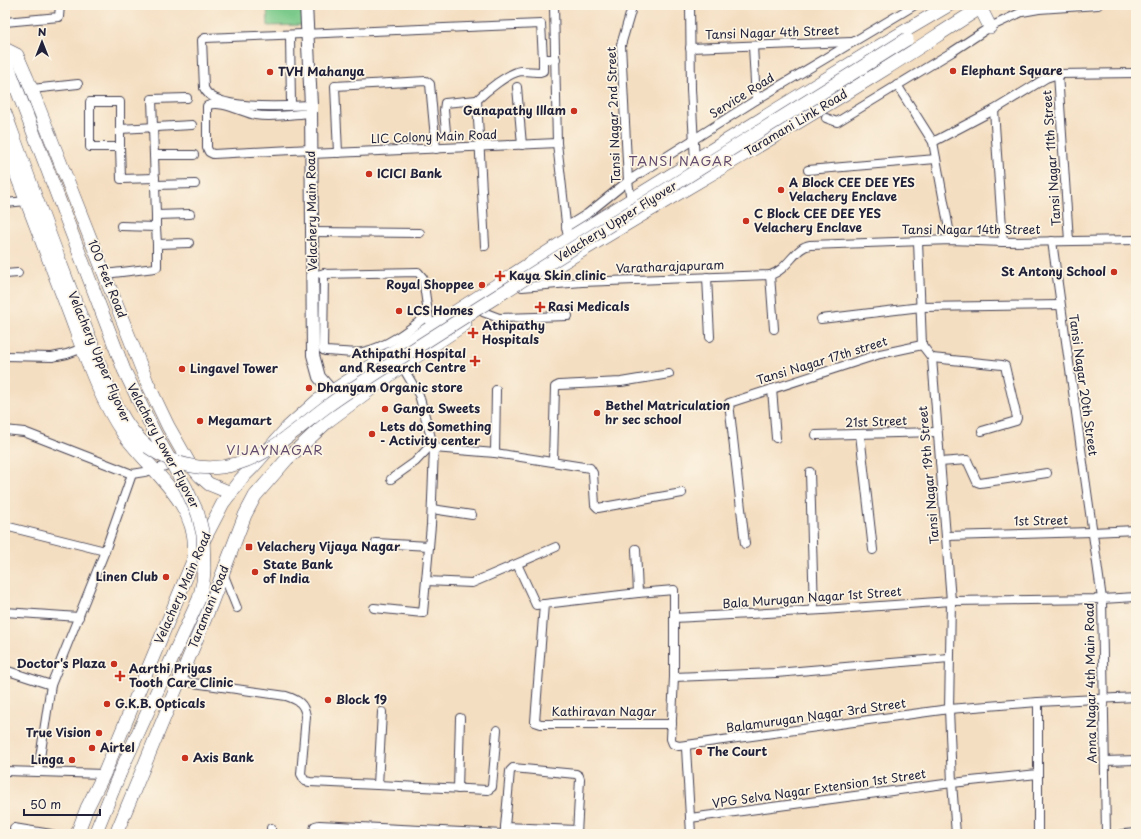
<svg xmlns="http://www.w3.org/2000/svg" width="1141" height="839" viewBox="0 0 1141 839" font-family="'Playpen Sans',sans-serif">
	<rect width="100%" height="100%" fill="#fcf5e5"/>
	<filter id="ink" filterUnits="userSpaceOnUse"><feTurbulence type="fractalNoise" baseFrequency=".025" numOctaves="2"/><feDisplacementMap in="SourceGraphic" scale="8" xChannelSelector="R" yChannelSelector="G"/><feConvolveMatrix kernelMatrix="1 2 1 2 8 2 1 2 1" color-interpolation-filters="sRGB"/></filter>
	<filter id="wash" filterUnits="userSpaceOnUse"><feTurbulence type="fractalNoise" baseFrequency=".012" numOctaves="4" result="noise"/><feDisplacementMap in="SourceGraphic" scale="16" xChannelSelector="R" yChannelSelector="G"/><feGaussianBlur stdDeviation="0.9" result="paint"/><feColorMatrix in="noise" values="0 0 0 0 0 0 0 0 0 0 0 0 0 0 0 0 0 1.4 0 .05"/><feComposite in="paint" operator="in"/></filter>
	<g filter="url(#wash)">
		<rect width="100%" height="100%" fill="#f4dec1"/>
		<path fill="#7bca8b" stroke="#4e7663" d="M267,5h35l1,20 -35,1z"/>
	</g>
	<g filter="url(#ink)">
		<g fill="none" stroke-linecap="round" stroke-linejoin="round">
			<g stroke="#423e4f" stroke-width="10">
				<g id="street">
					<path d="M554,5l3,138 10,89"/>
					<path d="M690,5l1,84 4,73"/>
					<path d="M5,22l54,-5 1,-12"/>
					<path d="M290,35l1,70"/>
					<path d="M753,46l3,54"/>
					<path d="M690,48l162,-6"/>
					<path d="M1058,74l11,167"/>
					<path d="M897,85l36,57 18,98"/>
					<path d="M517,87l5,58"/>
					<path d="M32,89l46,-5"/>
					<rect x="90" y="102" width="30" height="45"/>
					<path d="M311,105c-22,1 -97,7 -107,-17l-2,-48 3,-2 336,-14 2,35h13"/>
					<path d="M994,110l9,132"/>
					<path d="M311,113c-18,1 -38,5 -56,2 -13,-3 -36,-16 -48,-9v42l2,4 4,2 98,-5"/>
					<path d="M826,118l11,4 115,-70 38,-25 32,-15 17,-3 59,-4"/>
					<path d="M120,129l72,-4"/>
					<path d="M446,132l-2,-22 1,-7 32,-3"/>
					<path d="M933,142l61,-32 52,-32 12,-4 78,-1"/>
					<path d="M120,147l1,32 34,-1"/>
					<path d="M338,153l-3,-67 91,-5 4,3 6,65"/>
					<path d="M311,154l246,-11"/>
					<path d="M154,155l-2,-56 35,-1"/>
					<path d="M808,170l128,-11"/>
					<path d="M155,185l-1,-30h40"/>
					<path d="M631,201l-3,-20 -7,-136 10,-34v-6"/>
					<path d="M5,203l22,-2"/>
					<path d="M156,215l-1,-30 40,-1"/>
					<path d="M121,226l35,1 1,17"/>
					<path d="M156,227v-12l34,-1"/>
					<path d="M566,227l21,-13 41,-33 128,-81 159,-95"/>
					<path d="M312,232l108,1"/>
					<path d="M918,241l4,104 10,13 19,243 -2,108 3,74 4,51"/>
					<path d="M1052,241l50,358 4,235"/>
					<path d="M485,246l-8,-146c9,-9 31,-27 44,-29 6,0 13,1 19,1l3,-1v-12"/>
					<path d="M324,273l-1,77 2,1c10,0 27,3 38,1 24,-5 46,-22 65,-37"/>
					<path d="M5,274l13,-1"/>
					<path d="M105,274l50,-6 2,-1v-23l32,-1"/>
					<path d="M321,274l97,-2 5,6 6,42"/>
					<path d="M770,275l4,54"/>
					<path d="M707,277l3,60"/>
					<path d="M522,287l60,-5 188,-7c18,-5 25,-28 40,-30l141,-5 52,2 133,-2"/>
					<path d="M483,312l16,6 69,-2"/>
					<path d="M821,319l100,-12 139,-2"/>
					<path d="M5,356l47,1 15,-3 16,-6"/>
					<path d="M932,358l70,7 3,1 12,52 -1,3 -34,10"/>
					<path d="M772,389l4,49"/>
					<path d="M5,430l19,2 108,42c16,-2 30,-5 44,-13"/>
					<path d="M860,434l13,116"/>
					<path d="M816,435l121,-3"/>
					<path d="M434,448l61,5 95,15 3,5 2,32 3,3 84,-15"/>
					<path d="M495,453l1,-63"/>
					<path d="M553,461l2,-74 4,-2 62,-3 48,-8"/>
					<path d="M940,462l27,-2 10,22 3,1 67,-10"/>
					<path d="M810,472l4,138"/>
					<path d="M391,479l24,-17 18,-19"/>
					<path d="M432,509l40,6"/>
					<path d="M5,526l100,25"/>
					<path d="M946,536l146,-4 44,-2"/>
					<path d="M376,543l53,3"/>
					<path d="M745,544l-16,-141 151,-49 42,-9"/>
					<path d="M636,549l2,44"/>
					<path d="M517,564l19,41 102,-12 36,-3v87l-3,62 2,5 6,2 270,-37 89,-7 98,-5"/>
					<path d="M223,573l14,35"/>
					<path d="M426,581l46,2 84,-36"/>
					<path d="M544,604l-9,118 6,2h131"/>
					<path d="M374,608l49,5 8,-88 3,-77 -15,-53 -17,-29"/>
					<path d="M5,612l74,5"/>
					<path d="M674,618l149,-8 128,-9 151,-2 34,-2"/>
					<path d="M5,670l46,15"/>
					<path d="M674,677l102,-4 173,-15"/>
					<path d="M179,681l107,15c12,4 18,7 20,20l-5,58 4,7 5,1 178,8 4,-3 5,-57"/>
					<path d="M687,745l-1,3 5,86"/>
					<path d="M1105,761l31,-1"/>
					<path d="M5,771l99,3"/>
					<path d="M38,771l13,-86 54,-134 27,-77"/>
					<path d="M378,785l4,-73"/>
					<path d="M458,789l2,-71"/>
					<path d="M690,818l262,-35 86,-9"/>
					<path d="M505,827l5,-56 3,-3 63,6 3,2 1,3 -3,55"/>
					<path d="M14,828l37,6"/>
					<path d="M505,832v-5l72,3"/>
					<path d="M271,834v-6"/>
					<path d="M313,834l2,-8 4,-1 184,9"/>
					<path d="M1038,834v-132"/>
					<path d="M1123,834l13,-1"/>
				</g>
			</g>
			<g stroke="#423e4f" stroke-width="14">
				<path id="secondary" d="M306,5l5,100 2,250 6,22 18,21"/>
			</g>
			<g stroke="#423e4f" stroke-width="14">
				<g id="primary">
					<path d="M979,5l11,22"/>
					<path d="M5,49l12,6 10,23 120,304 21,44 21,37 11,13 9,8 22,9"/>
					<path d="M5,57l6,17"/>
					<path d="M5,113c28,77 56,155 87,231 14,35 25,78 56,103"/>
					<path d="M5,145c22,57 43,113 65,170 15,40 29,83 53,118 26,37 77,71 71,122"/>
					<path d="M542,275c114,-70 230,-135 343,-206 34,-21 66,-43 100,-64"/>
					<path d="M77,834l10,-26 17,-34 89,-213 30,-58 18,-24 12,-12 34,-39 30,-27 251,-162 303,-188 78,-46"/>
					<path d="M95,834l24,-59"/>
					<path d="M116,834l95,-230 34,-89 10,-19 32,-37 41,-38 74,-55 63,-42"/>
				</g>
			</g>
			<use href="#street" stroke="#fff" stroke-width="8"/>
			<use href="#secondary" stroke="#fff" stroke-width="12"/>
			<use href="#primary" stroke="#fff" stroke-width="13"/>
			<g stroke="#423e4f" stroke-width="14" stroke-linecap="butt">
				<g id="primary-bridge">
					<path d="M11,74l113,296 31,64 31,54 12,26 5,21 1,34 -1,13 -4,17 -80,176"/>
					<path d="M148,447c25,18 57,26 88,17 35,-10 62,-36 90,-57 26,-19 54,-36 82,-54 165,-106 332,-209 499,-314"/>
				</g>
			</g>
			<use href="#primary-bridge" stroke="#fff" stroke-width="13"/>
		</g>
	</g>
	<g fill="#c8321e" stroke="#fcf5e5" stroke-width="1.5">
		<circle cx="953" cy="71" r="4"/>
		<circle cx="270" cy="72" r="4"/>
		<circle cx="574" cy="111" r="4"/>
		<circle cx="369" cy="174" r="4"/>
		<circle cx="781" cy="190" r="4"/>
		<circle cx="746" cy="221" r="4"/>
		<circle cx="1114" cy="272" r="4"/>
		<path d="M498 270h4v4h4v4h-4v4h-4v-4h-4v-4h4z"/>
		<circle cx="482" cy="285" r="4"/>
		<path d="M538 301h4v4h4v4h-4v4h-4v-4h-4v-4h4z"/>
		<circle cx="399" cy="311" r="4"/>
		<path d="M471 327h4v4h4v4h-4v4h-4v-4h-4v-4h4z"/>
		<path d="M473 355h4v4h4v4h-4v4h-4v-4h-4v-4h4z"/>
		<circle cx="182" cy="369" r="4"/>
		<circle cx="309" cy="388" r="4"/>
		<circle cx="385" cy="409" r="4"/>
		<circle cx="597" cy="413" r="4"/>
		<circle cx="200" cy="421" r="4"/>
		<circle cx="372" cy="434" r="4"/>
		<rect x="245" y="543" width="8" height="8" rx="2"/>
		<circle cx="255" cy="572" r="4"/>
		<circle cx="166" cy="577" r="4"/>
		<circle cx="114" cy="664" r="4"/>
		<path d="M118 670h4v4h4v4h-4v4h-4v-4h-4v-4h4z"/>
		<circle cx="328" cy="700" r="4"/>
		<circle cx="107" cy="704" r="4"/>
		<circle cx="99" cy="733" r="4"/>
		<circle cx="92" cy="748" r="4"/>
		<circle cx="699" cy="752" r="4"/>
		<circle cx="185" cy="758" r="4"/>
		<circle cx="72" cy="760" r="4"/>
	</g>
	<g text-anchor="middle" stroke-width="3.5" stroke-linejoin="round" paint-order="stroke">
		<g font-size="12" fill="#22223b" stroke="#fcf5e5">
			<text transform="translate(772 33) rotate(-2)" y="4">Tansi Nagar 4th Street</text>
			<text transform="translate(742 96) rotate(-32)" y="4">Service Road</text>
			<text transform="translate(614 115) rotate(-92)" y="4">Tansi Nagar 2nd Street</text>
			<text transform="translate(796 123) rotate(-31)" y="4">Taramani Link Road</text>
			<text transform="translate(434 137) rotate(-2)" y="4">LIC Colony Main Road</text>
			<text transform="translate(1052 158) rotate(-94)" y="4">Tansi Nagar 11th Street</text>
			<text transform="translate(312 211) rotate(-91)" y="4">Velachery Main Road</text>
			<text transform="translate(616 222) rotate(-32)" y="4">Velachery Upper Flyover</text>
			<text x="971" y="234">Tansi Nagar 14th Street</text>
			<text transform="translate(670 267) rotate(-2)" y="4">Varatharajapuram</text>
			<text transform="translate(107 279) rotate(68)" y="4">100 Feet Road</text>
			<text transform="translate(99 357) rotate(67)" y="4">Velachery Upper Flyover</text>
			<text transform="translate(822 361) rotate(-17)" y="4">Tansi Nagar 17th street</text>
			<text transform="translate(1083 385) rotate(82)" y="4">Tansi Nagar 20th Street</text>
			<text transform="translate(876 422) rotate(-2)" y="4">21st Street</text>
			<text transform="translate(163 446) rotate(62)" y="4">Velachery Lower Flyover</text>
			<text transform="translate(929 475) rotate(-95)" y="4">Tansi Nagar 19th Street</text>
			<text transform="translate(1041 521) rotate(-1)" y="4">1st Street</text>
			<text transform="translate(183 588) rotate(-66)" y="4">Velachery Main Road</text>
			<text transform="translate(812 598) rotate(-4)" y="4">Bala Murugan Nagar 1st Street</text>
			<text transform="translate(209 607) rotate(-68)" y="4">Taramani Road</text>
			<text transform="translate(1091 683) rotate(-91)" y="4">Anna Nagar 4th Main Road</text>
			<text x="604" y="716">Kathiravan Nagar</text>
			<text transform="translate(816 716) rotate(-8)" y="4">Balamurugan Nagar 3rd Street</text>
			<text transform="translate(819 789) rotate(-8)" y="4">VPG Selva Nagar Extension 1st Street</text>
		</g>
		<g font-size="12" font-weight="bold" fill="#22223b" stroke="#fcf5e5" text-anchor="start">
			<text x="961" y="75">Elephant Square</text>
			<text x="278" y="76">TVH Mahanya</text>
			<text x="566" y="115" text-anchor="end">Ganapathy Illam</text>
			<text x="377" y="178">ICICI Bank</text>
			<text x="789" y="187">A Block CEE DEE YES<tspan x="789" dy="14">Velachery Enclave</tspan></text>
			<text x="754" y="218">C Block CEE DEE YES<tspan x="754" dy="14">Velachery Enclave</tspan></text>
			<text x="1106" y="276" text-anchor="end">St Antony School</text>
			<text x="509" y="280">Kaya Skin clinic</text>
			<text x="474" y="289" text-anchor="end">Royal Shoppee</text>
			<text x="548" y="311">Rasi Medicals</text>
			<text x="407" y="315">LCS Homes</text>
			<text x="482" y="330">Athipathy<tspan x="482" dy="14">Hospitals</tspan></text>
			<text x="466" y="358" text-anchor="end">Athipathi Hospital<tspan x="466" dy="14">and Research Centre</tspan></text>
			<text x="190" y="373">Lingavel Tower</text>
			<text x="317" y="392">Dhanyam Organic store</text>
			<text x="605" y="410">Bethel Matriculation<tspan x="605" dy="14">hr sec school</tspan></text>
			<text x="393" y="413">Ganga Sweets</text>
			<text x="208" y="425">Megamart</text>
			<text x="380" y="431">Lets do Something<tspan x="380" dy="14">- Activity center</tspan></text>
			<text x="257" y="551">Velachery Vijaya Nagar</text>
			<text x="263" y="569">State Bank<tspan x="263" dy="14">of India</tspan></text>
			<text x="158" y="581" text-anchor="end">Linen Club</text>
			<text x="106" y="668" text-anchor="end">Doctor's Plaza</text>
			<text x="129" y="673">Aarthi Priyas<tspan x="129" dy="14">Tooth Care Clinic</tspan></text>
			<text x="336" y="704">Block 19</text>
			<text x="115" y="708">G.K.B. Opticals</text>
			<text x="91" y="737" text-anchor="end">True Vision</text>
			<text x="100" y="752">Airtel</text>
			<text x="707" y="756">The Court</text>
			<text x="193" y="762">Axis Bank</text>
			<text x="64" y="764" text-anchor="end">Linga</text>
		</g>
		<g font-size="13" letter-spacing="1" fill="#634b6e" stroke="#fcf5e5">
			<text x="681" y="166">TANSI NAGAR</text>
			<text x="275" y="455">VIJAYNAGAR</text>
		</g>
	</g>
	<rect width="1141" height="839" fill="none" stroke="#fcf5e5" stroke-width="20"/>
	<g transform="translate(42 42)" stroke="#fcf5e5" stroke-width="3" paint-order="stroke">
	<path d="M0-3L7 15L0 10L-7 15Z" fill="#22223b"/>
	<text y="-6" font-size="11" font-weight="bold" text-anchor="middle" fill="#22223b">N</text>
	</g>
	<path d="M24 809v6h76v-6" fill="none" stroke="#22223b" stroke-width="2"/>
	<text x="30" y="809" font-size="12" fill="#22223b" stroke="#fcf5e5" stroke-width="3" paint-order="stroke">50 m</text>
</svg>
